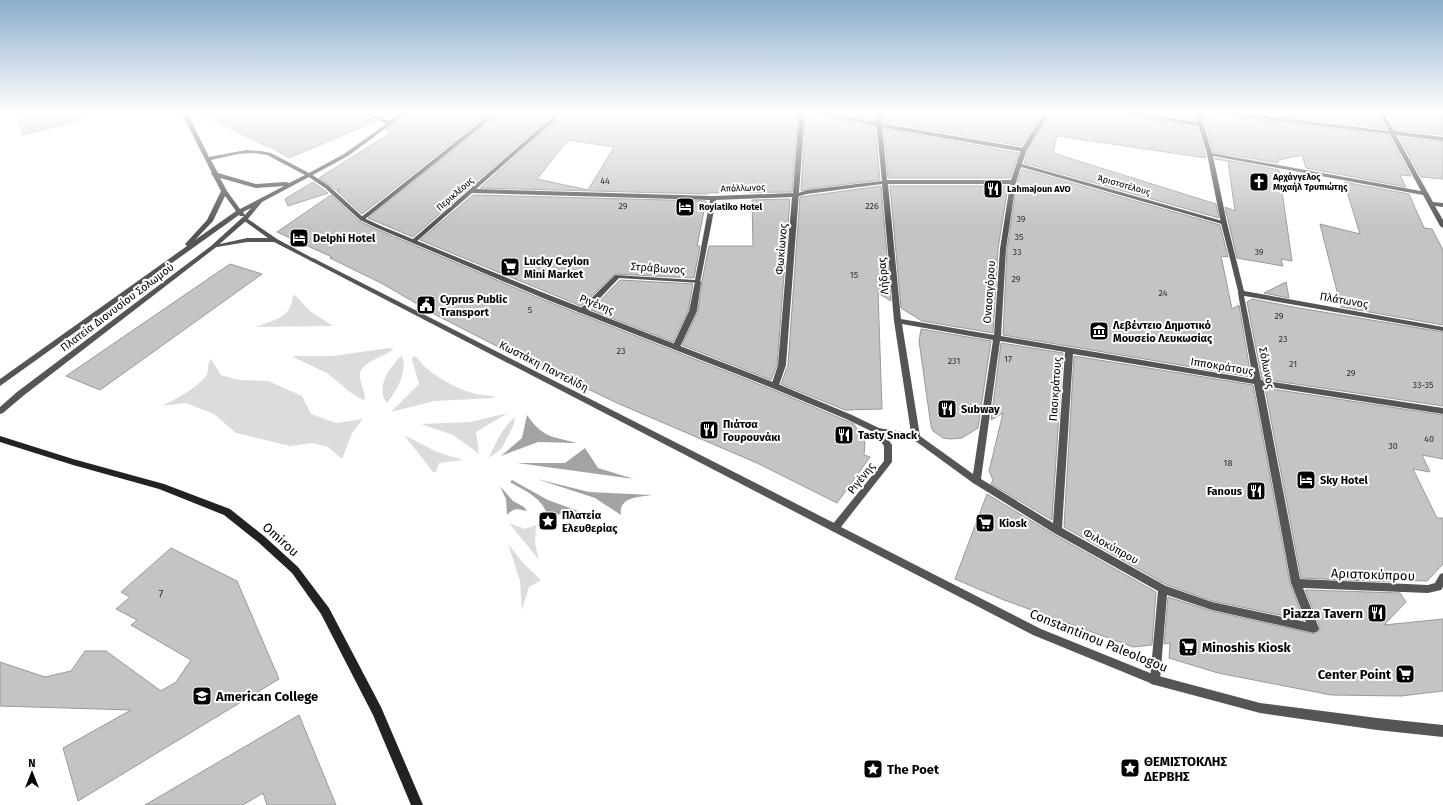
<svg xmlns="http://www.w3.org/2000/svg" width="1443" height="805" viewBox="0 0 1443 805" font-family="'Fira Sans',sans-serif">
	<rect width="100%" height="100%" fill="#fff"/>
	<g fill="#dcdcdc">
		<path d="M295,295l15,16 23,15 -77,1c18,-8 34,-7 37,-31z"/>
		<path d="M388,348l5,1v1c-10,7 -35,13 -33,27 1,8 5,15 5,22l-2,1 -13,-8 -23,-19 -34,-16 1,-1h39z"/>
		<path d="M402,355c6,17 -5,35 -15,48 -13,-16 4,-37 15,-48z"/>
		<path d="M415,356c3,2 5,6 8,9 17,16 46,31 70,31l1,2 -60,3 -43,11 28,-28 -7,-25 1,-2z"/>
		<path d="M211,359l10,16 17,5 30,1 34,15 9,18 25,9 27,-4 -11,14 -10,26 -14,-12 -16,-4 -22,3 -54,-13 -22,-19 -28,-11 -24,3c14,-8 33,-16 44,-30 4,-5 0,-12 5,-17z"/>
		<path d="M508,413l-32,19 3,22 -26,-19 -32,-11 49,-2z"/>
		<path d="M515,417l-1,7 -12,24 -13,10c6,-15 14,-31 26,-41z"/>
		<path d="M404,435l33,17 26,8 -24,3 -3,9h-3z"/>
		<path d="M509,523l16,6 11,-4 -1,18 4,17z"/>
		<path d="M508,544l16,20 17,16 -12,7 -7,23 -2,-29z"/>
	</g>
	<g fill="#a3a3a3">
		<path d="M527,415c16,23 24,21 50,28l-39,-1 -37,14 21,-18z"/>
		<path d="M585,448l13,20 36,11 -117,-16h48z"/>
		<path d="M537,479l52,13 63,3c-13,2 -34,2 -31,20l-26,-17z"/>
		<path d="M512,480l36,20 44,16c-11,4 -20,-7 -36,-1l-8,12c-1,-4 0,-9 -1,-13 -6,-17 -22,-23 -37,-32z"/>
		<path d="M500,486l13,15 11,6 3,4c-10,-2 -12,-4 -20,4l-1,-16z"/>
	</g>
	<g fill="#c4c4c4" stroke="#999" fill-rule="evenodd">
		<path d="M16,112h68l1,7 -62,16z"/>
		<path d="M197,112h163l16,9 -87,37 -20,-12 -1,1z"/>
		<path d="M372,112h28l-11,7z"/>
		<path d="M409,112h82l-129,102 -25,-23 3,-2 -4,1 -17,-12 70,-44 -2,-5z"/>
		<path d="M500,112h56l-143,125 -45,-19z"/>
		<path d="M565,112h233l-6,80 -85,1v1l-227,-6zM568,140l46,7 -26,43 -51,-11z"/>
		<path d="M806,112l69,16 5,52 -73,9 -6,2z"/>
		<path d="M828,112h46v9z"/>
		<path d="M882,112h160l-20,34 -139,-24z"/>
		<path d="M1051,112h70l4,3 72,13 9,30 -149,-22 -4,17 163,51 3,14 -195,-55 4,-12z"/>
		<path d="M1143,112h50l2,8z"/>
		<path d="M1202,112h14l4,3 169,20 22,41 -11,-1 6,12 -100,-19 -4,-13 -24,5v3l-65,-11z"/>
		<path d="M1244,112h74l2,2 37,5v-4l23,3 6,11z"/>
		<path d="M1388,112h55v23l-48,-5 -5,-11 2,1z"/>
		<path d="M884,129l135,24 -9,25h-122z"/>
		<path d="M1399,137l44,5v37l-22,-2z"/>
		<path d="M1215,158l64,12 13,91 -11,-2 2,7 -46,-8 -12,-51 10,4 -7,-50 -13,-2z"/>
		<path d="M1022,169l198,56 8,32 -7,-1 11,53 7,-4 12,72 -248,-42 4,-86 10,-67z"/>
		<path d="M313,182l15,11 -40,13 -3,-7z"/>
		<path d="M1344,182l65,12 15,34 8,1 11,21v75l-102,-18 -21,-83 40,10z"/>
		<path d="M881,186l10,115 -13,-8 4,116 -37,1 -64,-26 7,-19 12,-168z"/>
		<path d="M890,186h118l-10,63 -5,84 -71,-12 -21,-13z"/>
		<path d="M331,195l28,26 17,8 168,71 227,89 83,35 11,18 -1,13 6,2 -33,46 -80,-40 -140,-60 -99,-48 -2,1 -80,-41 -53,-31 -53,-26 2,-1 -55,-25z"/>
		<path d="M473,195l233,6 -9,45h3l-6,32 -79,-4 -34,32 -161,-66z"/>
		<path d="M790,199l-13,166 -6,15 -89,-35 16,-34 4,-30 7,-35h44l-1,-46z"/>
		<path d="M230,264l32,10 -162,116 -34,-14z"/>
		<path d="M620,280l73,4 -5,27 -15,31 -82,-32z"/>
		<path d="M1286,282l3,16 -25,-5z"/>
		<path d="M1252,299l47,9 144,24v74l-181,-27 -15,-77z"/>
		<path d="M921,329l70,12 -13,87 -16,10 -12,1 -7,-1 -10,-7 -2,-5 -12,-85z"/>
		<path d="M1001,343l62,10 -11,167 -61,-36 2,-4 -4,-9 14,-58 -12,7z"/>
		<path d="M1074,356l179,29 37,198 14,37 -92,-19 -45,-16 -103,-58z"/>
		<path d="M1265,388l178,27v44l-21,-4 8,17 -17,-3 24,49h6v46l-16,17 -36,-1 1,2 -91,-4z"/>
		<path d="M987,494l66,40 103,58 -4,53 -19,2 -129,-47 -49,-21z"/>
		<path d="M171,548l66,33 42,98 -201,122 -15,-53 68,-38 -131,-4v-44l45,15 26,-6 14,-20h21l55,40 15,-9 15,-22 -60,-35 6,-5 -21,-11 14,-12 -9,-5z"/>
		<path d="M1305,590l95,3 6,9 -22,23 59,-6v72l-42,5 -70,-1 -113,-22 -49,-15 1,-15 -6,1 4,-47 44,14 103,23 4,-3 1,-4z"/>
		<path d="M299,715l37,90h-69l-4,-12 -20,12h-98z"/>
	</g>
	<g fill="none" stroke-linecap="round" stroke-linejoin="round">
		<g fill="#555" fill-rule="evenodd">
			<path d="M875,112h6l6,68h124l10,-30 23,-38h6l-23,38 -5,14 204,58v2h-4l-201,-57 -5,15 -10,67 -5,87 252,43 -15,-86 1,-2h4l18,89 182,28v6l-180,-28 37,193 128,6 7,-2 5,-9 3,-1v14l-2,3 -13,3 -125,-5 16,40 -1,3 -4,2 -102,-23 -45,-15 -7,85 -1,4 -4,1 -4,-1 -1,-4 8,-89 -104,-58 -81,-50 -59,-43 -36,-6 -3,-1 -1,-2 1,-2 3,-1 33,5 -17,-112 -12,-137 -75,10 -11,3 -3,-2 14,-5 75,-9zM888,184h122l-10,65 -6,86 -93,-16zM902,324l91,16 -20,134 -53,-38zM1000,341l65,11 -12,171 -72,-44zM1073,354l181,30 37,199 15,39 -94,-20 -46,-16 -104,-58z"/>
			<path d="M1122,112h12l68,11 3,2 -3,2 -77,-13z"/>
			<path d="M313,258l525,267 2,3 -2,3 -3,1 -3,-1 -521,-270 -1,-1z"/>
			<path d="M698,280l3,2 -4,29 -17,36 -1,2h-6l-1,-2 17,-36 6,-29z"/>
		</g>
		<g fill="#555" fill-rule="evenodd">
			<path d="M361,112h7l21,9 13,-9h6l-60,44 -37,20h-4v-2l37,-20 42,-30z"/>
			<path d="M493,112h6l-135,108h-4v-2z"/>
			<path d="M558,112h6l-88,77 237,7 80,-3 6,-81h6l-19,253 -8,23h-6l-1,-2 7,-21 14,-168 -76,3 -16,83 -81,-5 -33,35h-6l-1,-2 1,-2 35,-34 80,5 15,-80 -238,-7 -56,49h-4v-2z"/>
			<path d="M811,112h10l58,11 145,25 3,2 -3,2 -145,-25z"/>
			<path d="M1194,112h6l12,41 209,38 -31,-57 -170,-20 -3,-2h15l157,19 -11,-19h6l10,19 49,6v4l-47,-6 37,67 10,1v4l-8,-1 8,14v8l-3,-2 -17,-31 -210,-39 14,67 17,68 199,36v4l-204,-36 -18,-72 -14,-69z"/>
			<path d="M245,217l32,22 39,21 -3,2 -2,-1 -37,-19h-27l-36,6v-2l36,-8h21l-25,-18 -1,-1z"/>
		</g>
		<path fill="#555" fill-rule="evenodd" d="M181,112h6l22,45 37,-7 15,1 10,2 40,21 18,12 35,32 17,8 168,69 229,89 74,31 29,14 11,16v17l-51,65 200,102 114,46 105,28 117,15 66,7v12l-66,-7 -117,-17 -105,-28 -122,-50 -201,-104 -2,-3 2,-3 52,-64v-15l-9,-13 -29,-14 -74,-31 -227,-89 -168,-71 -17,-8 -35,-32 -16,-11 -47,25 -15,18 -32,28 -192,148 -20,17 -3,1v-7l17,-15 194,-146 33,-30h-4l-1,-1 -239,171v-7l187,-133 -2,-2 1,-1 21,-23 14,-29 -8,-15 -2,-2 1,-1zM254,153l13,2 38,20 -16,8 -3,-1 -30,2 -38,-11 -7,-13 27,-6zM220,178l36,10 28,-2 -44,23 -13,-18zM225,196l11,15 -41,29 18,-19zM251,208l-6,7 -2,-3z"/>
		<path fill="#222" fill-rule="evenodd" d="M0,436l73,23 91,25 66,25 34,27 34,31 31,41 52,99 42,98h-12l-38,-90 -52,-101 -29,-41 -34,-31 -34,-27 -65,-26 -86,-24 -73,-23z"/>
	</g>
	<linearGradient id="sky" x2="0" y2="1"><stop stop-color="#8cadcc"/><stop offset="0.5" stop-color="#fff"/><stop offset="1" stop-color="#fff" stop-opacity="0"/></linearGradient>
	<rect width="1443" height="225" fill="url(#sky)"/>
	<defs>
		<g id="church-square" transform="scale(1)"><rect x="-9" y="-9" width="18" height="18" rx="4" fill="#000" stroke="#fff"/><path d="M-1.2-6h2.4v3.5h3.3v2.4h-3.3V6h-2.4V-.1h-3.3v-2.4h3.3Z" fill="#fff"/></g>
		<g id="restaurant-square" transform="scale(1)"><rect x="-9" y="-9" width="18" height="18" rx="4" fill="#000" stroke="#fff"/><path d="M-5-6h1v4h1v-4h1v4h1v-4h1v5L-1.5 .5V6h-2V.5L-5-1ZM5-6V6H3V1.5H1.5Q1.5-4 5-6Z" fill="#fff"/></g>
		<g id="hotel-square" transform="scale(1)"><rect x="-9" y="-9" width="18" height="18" rx="4" fill="#000" stroke="#fff"/><path d="M-6-4.5h1.5V1H6V5H4.5V3h-9V5H-6ZM-4 0a1.8 1.8 0 1 1 3.6 0ZM.5 0V-2.5h3Q6-2.5 6 0Z" fill="#fff"/></g>
		<g id="supermarket-square" transform="scale(1)"><rect x="-9" y="-9" width="18" height="18" rx="4" fill="#000" stroke="#fff"/><path d="M-6-5.5h2.5l.6 2H6L4.5 2H-2.5L-4.4-4H-6ZM-1.5 3.2a1.3 1.3 0 1 0 .1 0ZM3 3.2a1.3 1.3 0 1 0 .1 0Z" fill="#fff"/></g>
		<g id="civic-square" transform="scale(1)"><rect x="-9" y="-9" width="18" height="18" rx="4" fill="#000" stroke="#fff"/><path d="M-.6-6.5H3V-4.5H.6V-3L4-1V1h2V6H-6V1h2V-1L-.6-3ZM-1.2 2.5V6h2.4V2.5Z" fill="#fff"/></g>
		<g id="museum-square" transform="scale(1)"><rect x="-9" y="-9" width="18" height="18" rx="4" fill="#000" stroke="#fff"/><path d="M0-6L6-3V-2H-6V-3ZM-5-1h2V3h-2ZM-1-1h2V3h-2ZM3-1h2V3H3ZM-6 4H6V6H-6Z" fill="#fff"/></g>
		<g id="sight-square" transform="scale(1)"><rect x="-9" y="-9" width="18" height="18" rx="4" fill="#000" stroke="#fff"/><path d="M0-6L1.8-2.2L6-1.7L2.9 1.2L3.7 5.4L0 3.3L-3.7 5.4L-2.9 1.2L-6-1.7L-1.8-2.2Z" fill="#fff"/></g>
		<g id="university-square" transform="scale(1)"><rect x="-9" y="-9" width="18" height="18" rx="4" fill="#000" stroke="#fff"/><path d="M0-5L7-2L0 1L-7-2ZM-4 1L0 2.5L4 1V4Q0 6-4 4Z" fill="#fff"/></g>
	</defs>
	<g fill-rule="evenodd">
		<use href="#church-square" x="1259" y="182"/>
		<use href="#restaurant-square" x="993" y="189"/>
		<use href="#hotel-square" x="685" y="207"/>
		<use href="#hotel-square" x="299" y="238"/>
		<use href="#supermarket-square" x="510" y="267"/>
		<use href="#civic-square" x="426" y="305"/>
		<use href="#museum-square" x="1099" y="331"/>
		<use href="#restaurant-square" x="947" y="409"/>
		<use href="#restaurant-square" x="709" y="430"/>
		<use href="#restaurant-square" x="844" y="435"/>
		<use href="#hotel-square" x="1306" y="480"/>
		<use href="#restaurant-square" x="1256" y="491"/>
		<use href="#sight-square" x="548" y="521"/>
		<use href="#supermarket-square" x="985" y="523"/>
		<use href="#restaurant-square" x="1377" y="613"/>
		<use href="#supermarket-square" x="1188" y="647"/>
		<use href="#supermarket-square" x="1405" y="674"/>
		<use href="#university-square" x="202" y="696"/>
		<use href="#sight-square" x="1130" y="768"/>
		<use href="#sight-square" x="873" y="769"/>
	</g>
	<g text-anchor="middle" stroke-width="4" stroke-linejoin="round" paint-order="stroke">
		<g font-size="9" font-weight="bold" fill="#000" stroke="#fff" text-anchor="start">
			<text x="1273" y="180">Αρχάγγελος<tspan x="1273" dy="10">Μιχαήλ Τρυπιώτης</tspan></text>
			<text x="1007" y="192">Lahmajoun AVO</text>
			<text x="699" y="210">Royiatiko Hotel</text>
		</g>
		<g font-size="9" fill="#313131">
			<text x="605" y="184">44</text>
			<text x="623" y="209">29</text>
			<text x="872" y="209">226</text>
			<text x="1021" y="222">39</text>
			<text x="1019" y="240">35</text>
			<text x="1017" y="255">33</text>
			<text x="1259" y="255">39</text>
			<text x="854" y="278">15</text>
			<text x="1016" y="282">29</text>
			<text x="1163" y="296">24</text>
			<text x="530" y="313">5</text>
			<text x="1279" y="319">29</text>
			<text x="1283" y="342">23</text>
			<text x="621" y="354">23</text>
			<text x="1008" y="362">17</text>
			<text x="954" y="364">231</text>
			<text x="1293" y="367">21</text>
			<text x="1351" y="376">29</text>
			<text x="1423" y="388">33-35</text>
			<text x="1429" y="442">40</text>
			<text x="1393" y="449">30</text>
			<text x="1228" y="466">18</text>
		</g>
		<g font-size="9" fill="#000" stroke="#fff">
			<text transform="translate(1124 185) rotate(16)" y="3">Ἀριστοτέλους</text>
			<text transform="translate(743 188) rotate(-2)" y="3">Απόλλωνος</text>
			<text transform="translate(455 194) rotate(-41)" y="3">Περικλέους</text>
		</g>
		<g font-size="11" font-weight="bold" fill="#000" stroke="#fff" text-anchor="start">
			<text x="313" y="242">Delphi Hotel</text>
			<text x="524" y="265">Lucky Ceylon<tspan x="524" dy="13">Mini Market</tspan></text>
			<text x="440" y="303">Cyprus Public<tspan x="440" dy="13">Transport</tspan></text>
			<text x="1113" y="329">Λεβέντειο Δημοτικό<tspan x="1113" dy="13">Μουσείο Λευκωσίας</tspan></text>
			<text x="961" y="413">Subway</text>
			<text x="723" y="428">Πιάτσα<tspan x="723" dy="13">Γουρουνάκι</tspan></text>
			<text x="858" y="439">Tasty Snack</text>
			<text x="1320" y="484">Sky Hotel</text>
			<text x="1242" y="495" text-anchor="end">Fanous</text>
			<text x="562" y="519">Πλατεία<tspan x="562" dy="13">Ελευθερίας</tspan></text>
			<text x="999" y="527">Kiosk</text>
		</g>
		<g font-size="11" fill="#000" stroke="#fff">
			<text transform="translate(781 249) rotate(-85)" y="4">Φωκίωνος</text>
			<text transform="translate(658 268) rotate(4)" y="4">Στράβωνος</text>
			<text transform="translate(883 276) rotate(-95)" y="4">Λήδρας</text>
			<text transform="translate(989 292) rotate(-86)" y="4">Ονασαγόρου</text>
			<text transform="translate(1344 300) rotate(10)" y="4">Πλάτωνος</text>
			<text transform="translate(597 304) rotate(22)" y="4">Ριγένης</text>
			<text transform="translate(117 307) rotate(-37)" y="4">Πλατεία Διονυσίου Σολωμού</text>
			<text transform="translate(544 366) rotate(27)" y="4">Kωστάκη Παντελίδη</text>
			<text transform="translate(1222 366) rotate(9)" y="4">Ιπποκράτους</text>
			<text transform="translate(1267 368) rotate(79)" y="4">Σόλωνος</text>
			<text transform="translate(1055 389) rotate(-86)" y="4">Πασικράτους</text>
			<text transform="translate(861 478) rotate(-51)" y="4">Ριγένης</text>
			<text transform="translate(1111 546) rotate(29)" y="4">Φιλοκύπρου</text>
		</g>
		<g font-size="11" fill="#313131">
			<text x="161" y="598">7</text>
		</g>
		<g font-size="13" fill="#000" stroke="#fff">
			<text transform="translate(281 539) rotate(42)" y="5">Omirou</text>
			<text transform="translate(1373 574) rotate(2)" y="5">Αριστοκύπρου</text>
			<text transform="translate(1099 640) rotate(22)" y="5">Constantinou Paleologou</text>
		</g>
		<g font-size="13" font-weight="bold" fill="#000" stroke="#fff" text-anchor="start">
			<text x="1363" y="618" text-anchor="end">Piazza Tavern</text>
			<text x="1202" y="652">Minoshis Kiosk</text>
			<text x="1391" y="679" text-anchor="end">Center Point</text>
			<text x="216" y="701">American College</text>
			<text x="1144" y="766">ΘΕΜΙΣΤΟΚΛΗΣ<tspan x="1144" dy="15">ΔΕΡΒΗΣ</tspan></text>
			<text x="887" y="774">The Poet</text>
		</g>
	</g>
	<g transform="translate(32 773)" stroke="#ffffff" stroke-width="3" paint-order="stroke">
	<path d="M0-3L7 15L0 10L-7 15Z" fill="#000000"/>
	<text y="-6" font-size="11" font-weight="bold" text-anchor="middle" fill="#000000">N</text>
	</g>
</svg>
